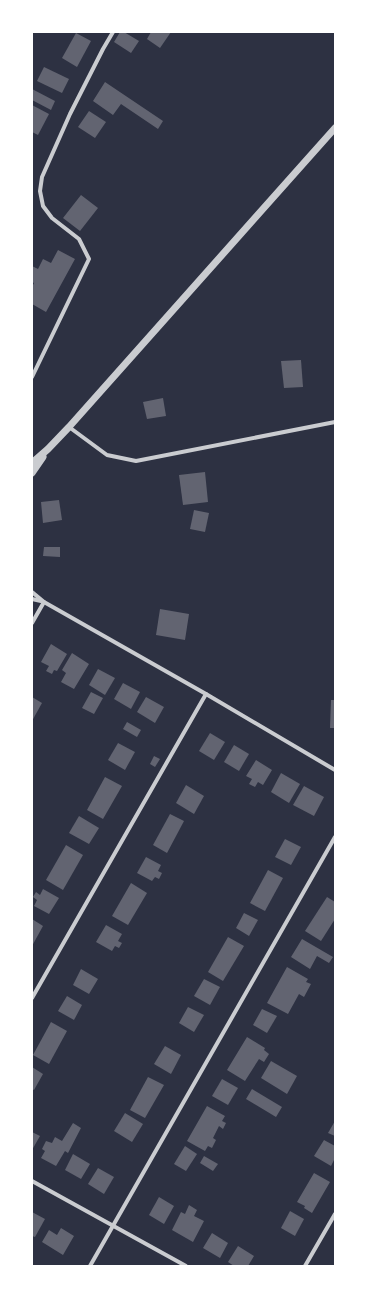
<svg xmlns="http://www.w3.org/2000/svg" width="367" height="1298" viewBox="0 0 367 1298" font-family="Overpass,sans-serif">
	<rect width="100%" height="100%" fill="#2d3142"/>
	<g fill="#626471">
		<path d="M120,32h4l15,9 -8,12 -17,-11z"/>
		<path d="M151,32h20l-11,16 -13,-9z"/>
		<path d="M76,33l15,8 -14,26 -15,-9z"/>
		<path d="M44,67l25,12 -7,14 -25,-12z"/>
		<path d="M105,82l58,39 -5,8 -37,-25 -8,11 -20,-14z"/>
		<path d="M32,89l23,12 -4,9 -19,-10z"/>
		<path d="M32,105l17,9 -11,21 -6,-3z"/>
		<path d="M89,111l17,11 -11,16 -17,-11z"/>
		<path d="M81,195l17,13 -18,23 -17,-13z"/>
		<path d="M58,250l17,9 -29,53 -14,-8v-17l2,-4 -2,-1v-16l6,3 5,-10 8,4z"/>
		<path d="M301,360l2,27 -19,1 -3,-27z"/>
		<path d="M163,398l3,18 -19,3 -4,-17z"/>
		<path d="M205,472l3,30 -25,3 -4,-30z"/>
		<path d="M59,500l3,20 -19,3 -2,-21z"/>
		<path d="M194,510l15,3 -4,19 -15,-3z"/>
		<path d="M44,547h16v10l-17,-1z"/>
		<path d="M160,609l29,5 -4,26 -29,-5z"/>
		<path d="M51,644l16,10 -10,17 -3,-1 -2,4 -6,-3 3,-5 -8,-4z"/>
		<path d="M72,653l17,11 -15,25 -13,-7 5,-9 -4,-3z"/>
		<path d="M98,669l17,9 -10,17 -16,-10z"/>
		<path d="M123,683l17,9 -9,17 -17,-10z"/>
		<path d="M91,692l12,6 -9,16 -12,-6z"/>
		<path d="M32,697l10,6 -10,18z"/>
		<path d="M146,697l18,10 -9,16 -18,-11z"/>
		<path d="M331,700h4v28h-5z"/>
		<path d="M127,722l14,8 -4,7 -14,-8z"/>
		<path d="M210,733l15,9 -11,18 -15,-9z"/>
		<path d="M118,743l17,9 -10,18 -17,-10z"/>
		<path d="M234,745l15,9 -10,17 -15,-9z"/>
		<path d="M154,756l6,3 -5,8 -5,-3z"/>
		<path d="M256,760l16,10 -9,15 -5,-3 -3,5 -6,-3 3,-5 -6,-3z"/>
		<path d="M281,773l19,11 -11,19 -18,-11z"/>
		<path d="M105,777l17,9 -19,33 -16,-9z"/>
		<path d="M186,785l18,11 -10,18 -18,-11z"/>
		<path d="M304,786l20,11 -10,19 -21,-11z"/>
		<path d="M170,814l14,7 -17,32 -14,-8z"/>
		<path d="M79,816l20,12 -10,16 -20,-11z"/>
		<path d="M285,839l16,8 -10,18 -16,-8z"/>
		<path d="M66,845l17,10 -20,35 -17,-10z"/>
		<path d="M146,857l15,8 -3,6 4,2 -3,6 -4,-2 -3,4 -15,-8z"/>
		<path d="M268,870l15,8 -18,33 -15,-8z"/>
		<path d="M131,883l16,10 -19,32 -16,-9z"/>
		<path d="M43,889l16,9 -10,16 -15,-8 3,-6 -4,-3 3,-5 4,3z"/>
		<path d="M327,897l8,5v17l-14,22 -16,-10z"/>
		<path d="M244,913l14,7 -9,16 -13,-8z"/>
		<path d="M32,919l11,7 -11,20z"/>
		<path d="M106,925l16,9 -4,7 4,2 -3,5 -4,-2 -3,5 -16,-9z"/>
		<path d="M228,937l16,9 -21,35 -15,-9z"/>
		<path d="M302,939l31,18 -4,6 -12,-7 -7,13 -19,-12z"/>
		<path d="M287,967l21,12 -2,3 5,2 -7,13 -5,-3 -11,20 -21,-11z"/>
		<path d="M81,969l17,10 -9,15 -16,-9z"/>
		<path d="M204,979l16,8 -10,18 -16,-9z"/>
		<path d="M67,996l15,9 -8,15 -16,-9z"/>
		<path d="M188,1007l16,8 -10,17 -15,-9z"/>
		<path d="M262,1009l15,7 -10,17 -14,-8z"/>
		<path d="M51,1022l16,9 -18,33 -16,-9z"/>
		<path d="M247,1037l18,11 -1,2 5,4 -5,8 -5,-3 -14,22 -18,-11z"/>
		<path d="M165,1046l16,9 -10,19 -17,-10z"/>
		<path d="M271,1061l26,15 -10,18 -26,-16z"/>
		<path d="M32,1067l11,7 -9,16 -2,-1z"/>
		<path d="M148,1077l16,8 -19,33 -15,-8z"/>
		<path d="M222,1079l16,9 -10,17 -16,-9z"/>
		<path d="M252,1089l30,18 -6,10 -30,-18z"/>
		<path d="M207,1106l18,10 -3,5 4,2 -3,6 -4,-3 -6,12 3,2 -4,8 -4,-2 -3,5 -18,-10z"/>
		<path d="M125,1113l18,11 -11,18 -18,-11z"/>
		<path d="M335,1121v15l-7,-3z"/>
		<path d="M73,1123l8,5 -13,25 -3,-2 -9,15 -15,-8 4,-7 -3,-2 4,-8 6,2 3,-6 7,4z"/>
		<path d="M32,1132l8,4 -8,14z"/>
		<path d="M324,1140l11,6v12l-4,8 -17,-10z"/>
		<path d="M185,1146l12,8 -11,17 -12,-7z"/>
		<path d="M73,1154l17,10 -9,15 -16,-9z"/>
		<path d="M204,1156l14,8 -5,7 -13,-8z"/>
		<path d="M98,1168l16,9 -10,17 -16,-10z"/>
		<path d="M314,1173l16,9 -18,31 -8,-5 1,-2 -8,-4z"/>
		<path d="M159,1197l15,9 -10,18 -15,-9z"/>
		<path d="M189,1205l8,5 -3,6 10,5 -11,21 -21,-12 9,-18 4,2z"/>
		<path d="M290,1211l14,8 -9,17 -14,-8z"/>
		<path d="M32,1212l13,7 -10,18 -3,-1z"/>
		<path d="M61,1228l13,8 -11,19 -21,-13 7,-12 8,5z"/>
		<path d="M212,1233l16,10 -8,15 -17,-10z"/>
		<path d="M238,1246l16,10 -6,10h-14l-6,-4z"/>
	</g>
	<g fill="none" stroke-linecap="round" stroke-linejoin="round">
		<g stroke="#caccd0" stroke-width="4">
			<path d="M32,377l57,-118 -10,-20 -27,-21 -9,-12 -3,-15 2,-14 28,-63 33,-65 10,-17"/>
			<path d="M69,427l38,28 29,6 199,-39"/>
			<path d="M32,592l12,10 162,92 129,76"/>
			<path d="M32,599l9,2"/>
			<path d="M32,623l12,-21"/>
			<path d="M32,998l174,-304"/>
			<path d="M32,1181l154,85"/>
			<path d="M90,1266l245,-429"/>
			<path d="M305,1266l30,-52"/>
		</g>
		<g stroke="#caccd0" stroke-width="7">
			<path d="M32,463l16,-14 21,-22 266,-299"/>
			<path d="M32,473l11,-16"/>
		</g>
	</g>
	<rect width="367" height="1298" fill="none" stroke="#ffffff" stroke-width="66"/>
</svg>
